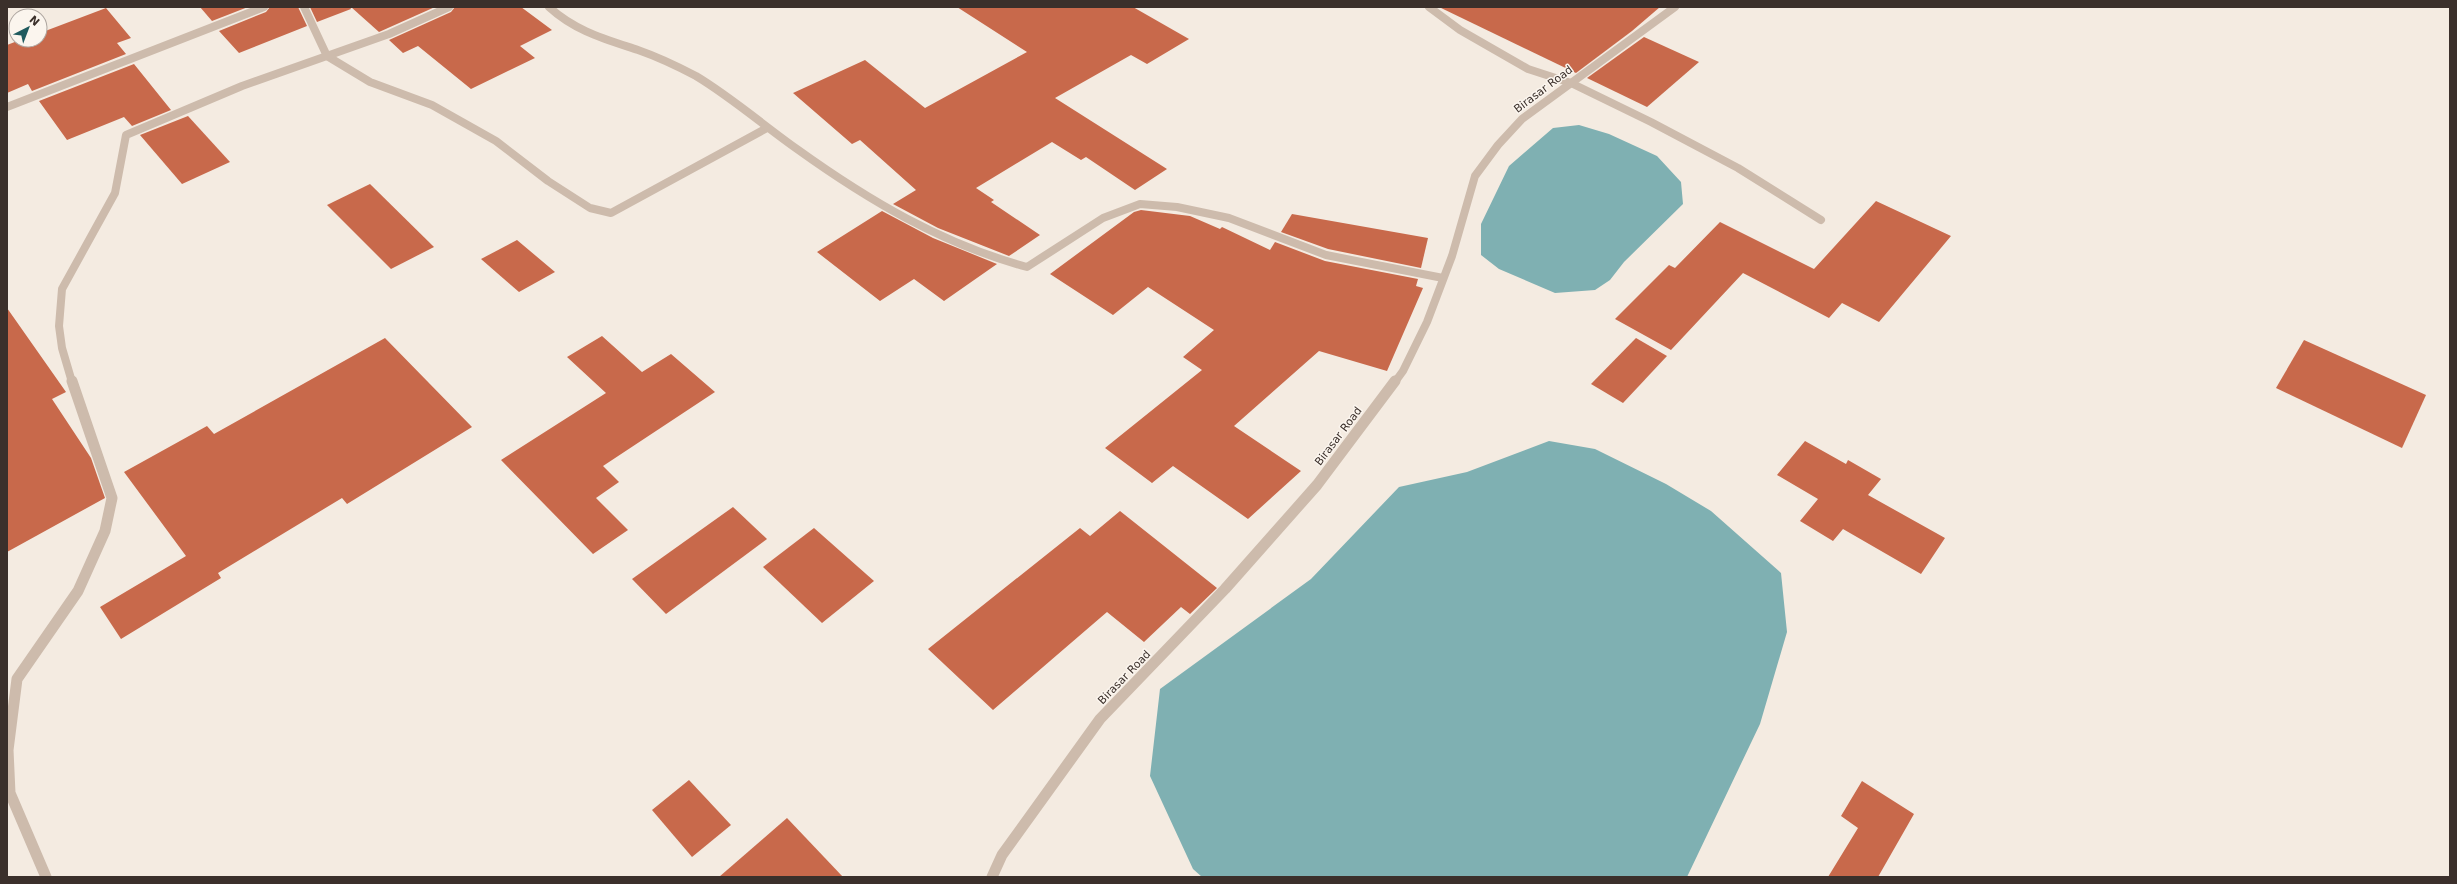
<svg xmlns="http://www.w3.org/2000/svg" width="2457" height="884" viewBox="0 0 2457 884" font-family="'DejaVu Sans',sans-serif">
	<rect width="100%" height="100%" fill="#f4ebe1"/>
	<g fill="#7fb0b2">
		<path d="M1579,125l30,9 48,22 24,26 2,22 -59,58 -14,18 -15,10 -40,3 -56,-24 -18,-14v-31l28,-58 44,-38z"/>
		<path d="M1549,441l46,8 71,35 45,27 70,62 6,59 -27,92 -73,153h-485l-9,-8 -43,-93 10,-87 151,-110 88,-92 68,-15z"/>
	</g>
	<g fill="#c8694b">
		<path d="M200,7h48l-36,14z"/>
		<path d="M270,7h28l9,19 -68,27 -20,-22 47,-19z"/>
		<path d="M310,7h40l1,2 -34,13z"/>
		<path d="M351,7h84l-56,25z"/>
		<path d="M455,7h66l31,23 -32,16 15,12 -64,31 -53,-43 -15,7 -14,-13 62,-28z"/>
		<path d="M957,7h176l56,32 -42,25 -16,-9 -76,43 112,71 -32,21 -49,-33 -5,3 -29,-18 -76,46 18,12 -3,2 49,33 -31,21 -71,-28 -45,-24 23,-14 -56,-50 -8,4 -59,-51 72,-33 60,48 102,-56z"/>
		<path d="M1439,7h221l-28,24 -56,42z"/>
		<path d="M106,8l25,30 -14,5 9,11 -94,37 -4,-7 -21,9v-48l13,-5h20v-7z"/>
		<path d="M1644,37l55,25 -52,45 -60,-29z"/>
		<path d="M134,64l37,46 -39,16 -8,-9 -57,23 -28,-39z"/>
		<path d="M188,116l42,46 -48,22 -42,-49z"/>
		<path d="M370,184l64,63 -43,22 -64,-64z"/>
		<path d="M1876,201l75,35 -72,86 -37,-19 -13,15 -86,-45 -72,77 -56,-31 54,-54 6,3 45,-46 94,47z"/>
		<path d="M1141,210l49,6 30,13 2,-2 48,23 5,-8 50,19 93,18 -2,7 7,2 -36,83 -68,-20 -85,75 67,45 -53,48 -75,-53 -21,17 -47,-35 97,-78 -19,-13 31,-27 -66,-43 -35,28 -63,-41 84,-62z"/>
		<path d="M882,211l51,27 64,26 -53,37 -30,-22 -34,22 -63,-49z"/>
		<path d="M1292,214l136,24 -7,30 -93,-19 -47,-17z"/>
		<path d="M517,240l38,32 -36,20 -38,-33z"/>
		<path d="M7,308l59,84 -14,7 39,59 14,40 -98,54z"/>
		<path d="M602,336l40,36 29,-18 44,38 -112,74 16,16 -23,16 32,32 -35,24 -92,-94 105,-67 -39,-36z"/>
		<path d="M385,338l87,89 -125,77 -5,-6 -124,75 3,5 -100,61 -21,-32 86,-51 -62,-84 83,-46 7,8z"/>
		<path d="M1636,338l31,18 -44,47 -32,-19z"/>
		<path d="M2304,340l122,55 -24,53 -126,-60z"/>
		<path d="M1805,441l41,23 2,-4 33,19 -13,16 77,43 -24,36 -78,-45 -10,12 -33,-20 18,-22 -41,-24z"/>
		<path d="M733,507l34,32 -101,75 -34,-35z"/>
		<path d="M1120,511l97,77 -27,26 -9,-7 -37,35 -37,-30 -114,98 -65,-61 152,-121 10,8z"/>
		<path d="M814,528l60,53 -52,42 -59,-56z"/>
		<path d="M689,780l42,45 -39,32 -40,-47z"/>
		<path d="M1862,781l52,33 -36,63h-50l30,-49 -17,-12z"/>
		<path d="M787,818l56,59h-124z"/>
	</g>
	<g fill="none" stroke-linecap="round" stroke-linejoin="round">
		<g stroke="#cdbbac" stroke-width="8">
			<path d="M304,7l23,49 43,26 62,23 64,36 52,40 42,27 21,5 156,-85"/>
			<path d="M549,7c26,24 56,32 89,43 20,7 39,16 58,26 35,21 67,49 101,73 71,51 145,95 230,118l76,-49 37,-14 37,3 52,11 97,37 117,23"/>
			<path d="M1429,7l31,23 68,39 43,14 80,39 87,46 83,52"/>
			<path d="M7,107l257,-100"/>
			<path d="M72,382l-10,-34 -3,-22 3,-37 53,-96 11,-58 116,-49 147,-52 60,-27"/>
			<path d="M1395,382l8,-11 24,-49 25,-66 23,-80 23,-31 24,-26 153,-112"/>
		</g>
		<g stroke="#cdbbac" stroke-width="11">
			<path d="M46,877l-36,-84 -2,-43 9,-71 61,-88 27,-60 7,-33 -40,-117"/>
			<path d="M992,877l10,-22 98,-136 125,-130 92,-104 78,-104"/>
		</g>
	</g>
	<g text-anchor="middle" stroke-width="3" stroke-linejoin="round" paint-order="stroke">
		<g font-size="11" fill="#3b302b" stroke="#fbf5ee">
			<text transform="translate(1543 89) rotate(-37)" y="4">Birasar Road</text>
			<text transform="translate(1338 436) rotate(-53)" y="4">Birasar Road</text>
			<text transform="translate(1124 677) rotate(-46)" y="4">Birasar Road</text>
		</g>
	</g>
	<rect width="2457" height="884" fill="none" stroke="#3b302b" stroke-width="16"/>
	<g transform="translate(28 28) rotate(42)"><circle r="19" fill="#fbf5ee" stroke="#aea6a0"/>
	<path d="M0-3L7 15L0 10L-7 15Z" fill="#1f5a5e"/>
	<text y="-6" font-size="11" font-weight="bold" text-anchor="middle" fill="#3b302b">N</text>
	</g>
</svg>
